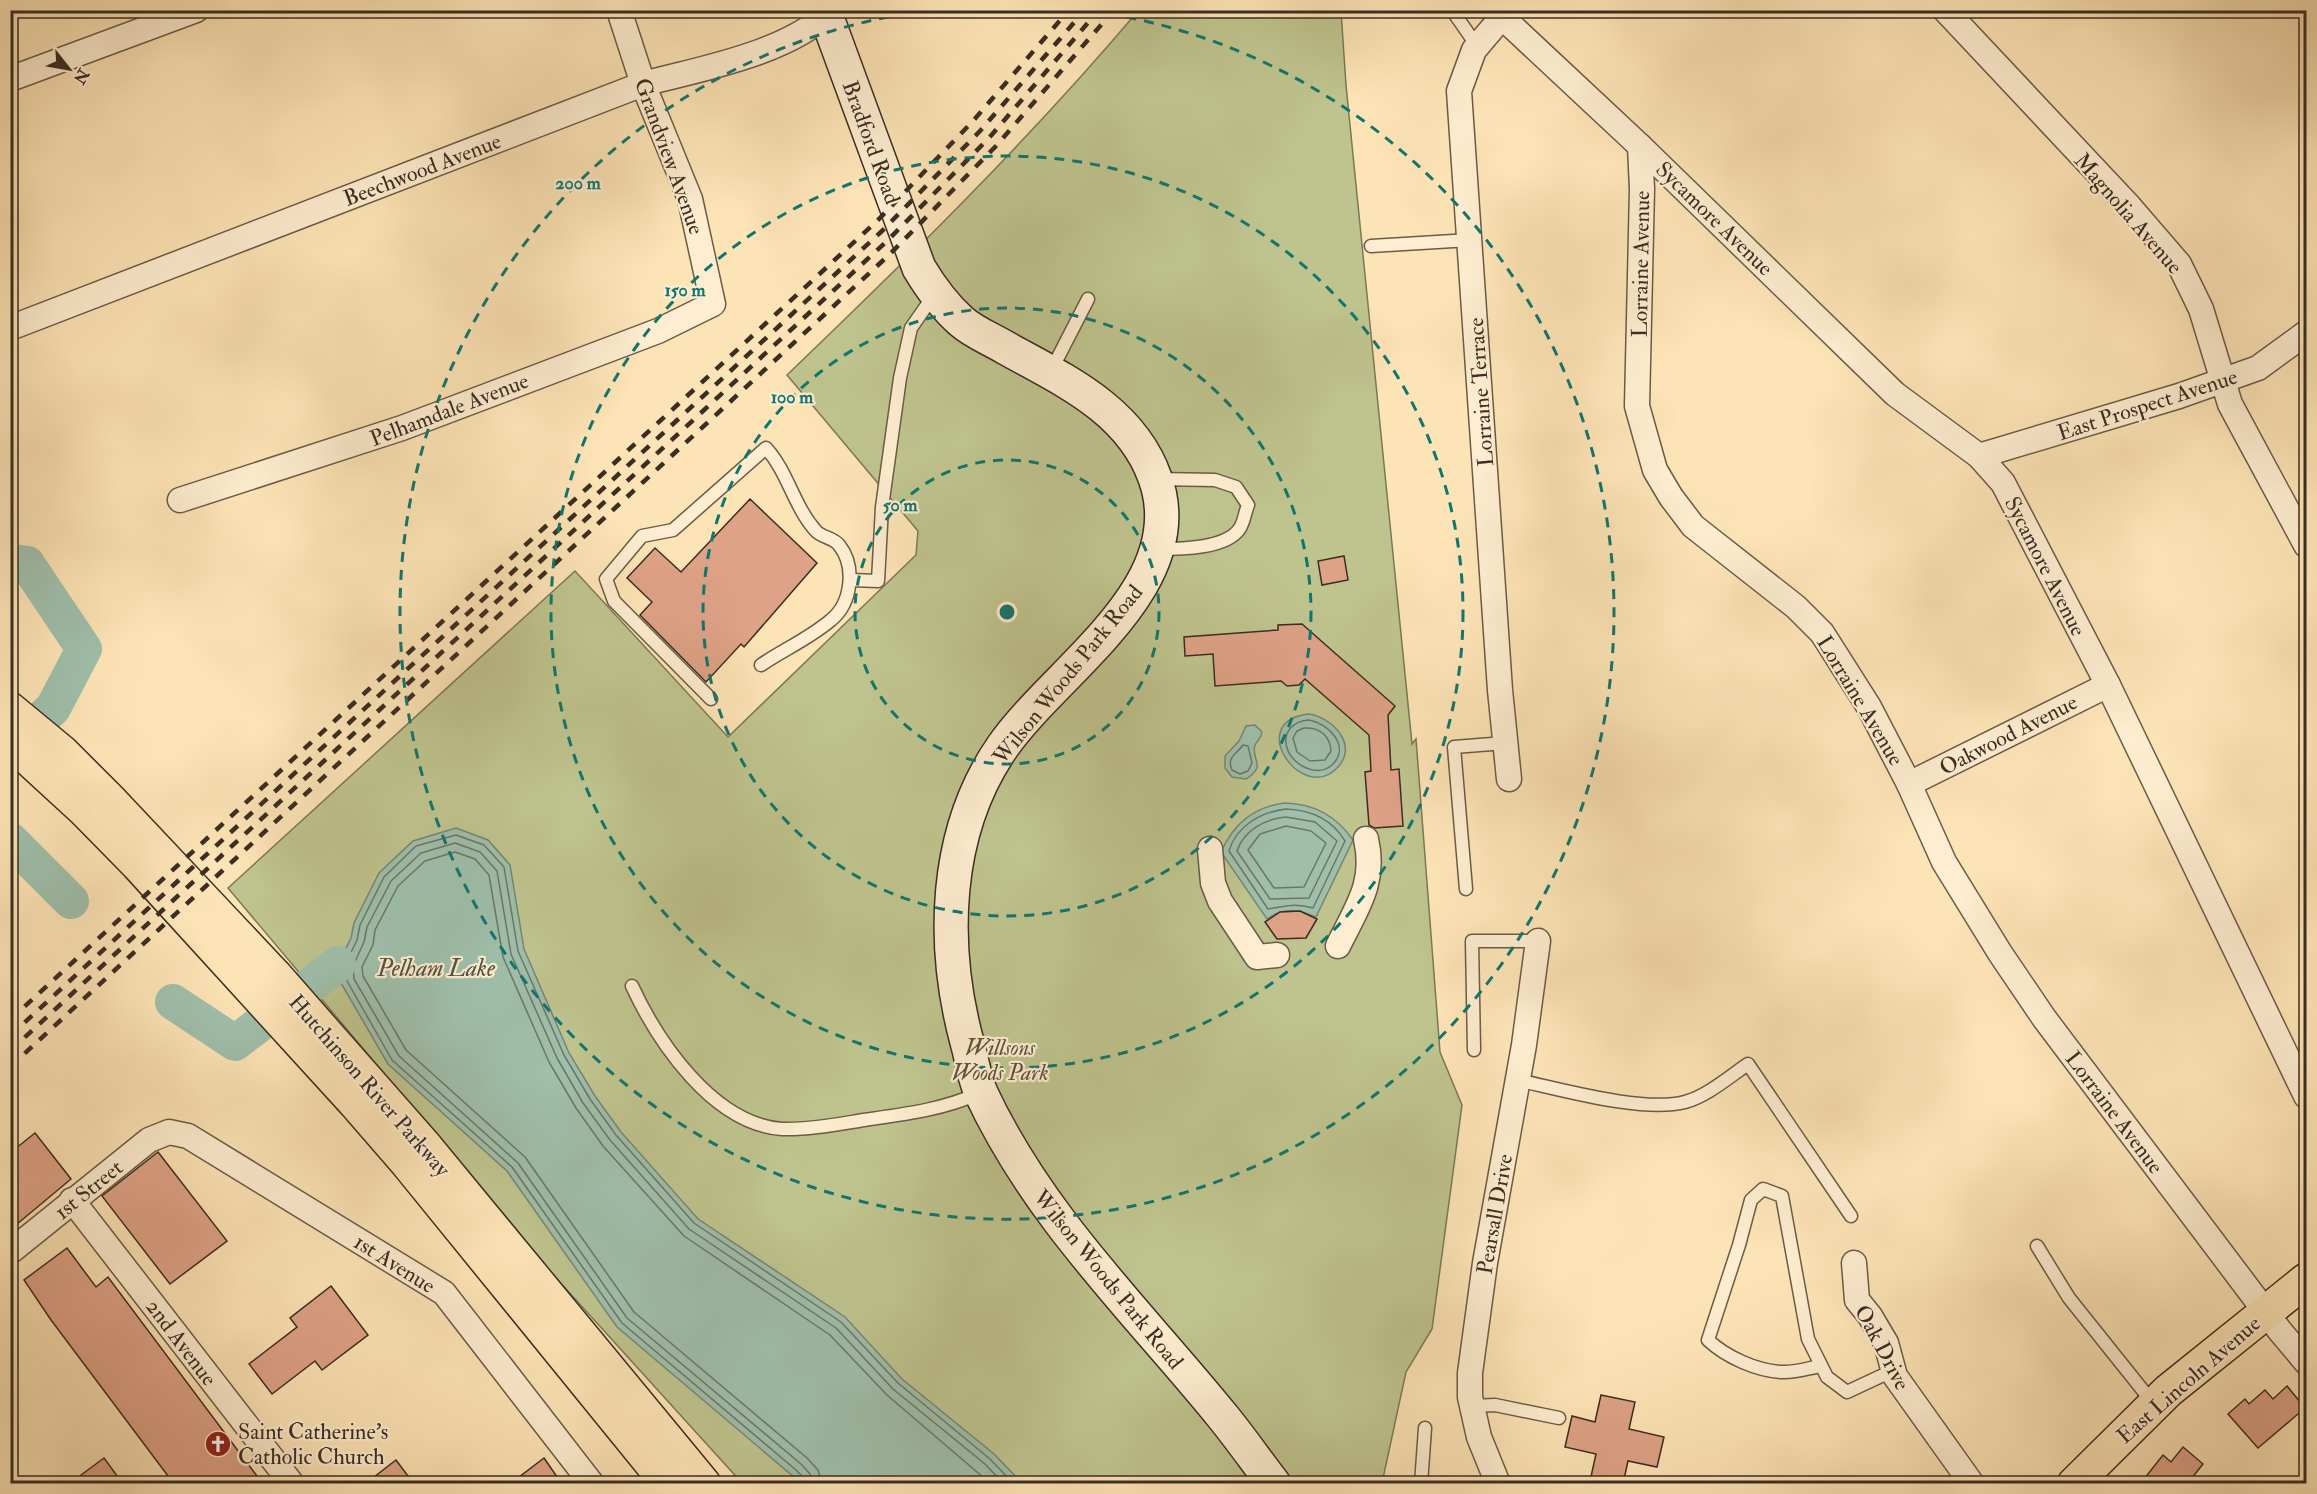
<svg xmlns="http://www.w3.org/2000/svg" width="2317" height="1494" viewBox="0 0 2317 1494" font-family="'IM FELL Double Pica',serif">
	<rect width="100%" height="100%" fill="#fde4b6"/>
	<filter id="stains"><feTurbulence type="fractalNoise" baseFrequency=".00333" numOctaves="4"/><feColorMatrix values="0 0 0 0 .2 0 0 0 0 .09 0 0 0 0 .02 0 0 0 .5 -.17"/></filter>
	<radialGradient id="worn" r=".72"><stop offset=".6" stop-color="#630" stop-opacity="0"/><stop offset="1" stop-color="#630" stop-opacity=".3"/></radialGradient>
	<path fill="#bfc48e" stroke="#7c7858" stroke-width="1.5" d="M1138,11h203l5,74 66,659 4,-5 24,313 22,53 -30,224 -26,43 -24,111h-640l-185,-204 -329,-391 347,-317 153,166 188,-182 2,-24 -131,-156c122,-117 242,-235 351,-364z"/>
	<g fill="#9fbfab" stroke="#778574" stroke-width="1.5">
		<path d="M1309,714c22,3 50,30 29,53 -35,39 -95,-46 -29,-53z"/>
		<path d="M1255,725l7,7c-1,7 -4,8 -7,13 -5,13 13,21 -9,34l-14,-2 -7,-9v-12l14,-15 7,-15z"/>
		<path d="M1285,803c30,1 51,13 68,37l-37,77c-18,-8 -32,-10 -49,2l-46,-67c13,-29 33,-45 64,-49z"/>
		<path d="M456,828l32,12 22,25 14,84 45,104 26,43 26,36 77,87 147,98 57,62 92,75 28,29h-221l-184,-156 -110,-156 -119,-107 -47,-81 -3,-19 13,-26 3,-15 25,-50 34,-32z"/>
	</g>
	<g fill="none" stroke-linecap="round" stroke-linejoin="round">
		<g stroke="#6c7666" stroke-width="1.5">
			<path d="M1309,720c18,3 42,25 24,44 -15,15 -41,1 -46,-16 -5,-17 7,-27 22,-28z"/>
			<path d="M1304,728c16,-1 26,8 27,23l-6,9 -15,1 -13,-9 -4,-14 4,-7z"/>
			<path d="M1243,745l5,1 4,17 -4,8 -8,3 -8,-4c-6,-13 5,-16 11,-25z"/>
			<path d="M1286,809c24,1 46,10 59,32l-32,67c-17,-5 -29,-2 -45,1l-39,-58c7,-25 32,-39 57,-42z"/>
			<path d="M1286,817l29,5 22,19 -28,57 -39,1 -33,-48c7,-21 28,-32 49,-34z"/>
			<path d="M1286,826l25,5 15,12 -22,44 -30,1 -26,-38 12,-16z"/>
			<path d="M805,1484l-1,-6 -8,-8 -174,-147 -110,-156 -120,-107 -45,-79 -2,-16 12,-25 3,-15 24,-48 32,-31 40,-11 28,10 20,22 14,84 46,104 26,44 26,36 78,88 147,99 57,61 92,76 24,25"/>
			<path d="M813,1484l-3,-10 -9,-10 -174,-146 -109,-155 -119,-107 -45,-77 -1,-13 11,-24 3,-15 24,-46 30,-28 34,-10 25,9 17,19 14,83 46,104 26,45 27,37 79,89 147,99 57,61 92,75 19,20"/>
			<path d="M822,1484l-4,-14 -11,-12 -173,-146 -109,-155 -119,-107 -43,-74 -1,-9 11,-22 2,-15 23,-44 27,-25 30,-9 20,7 14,16 14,82 46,105 27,46 27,38 81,90 146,99 57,60 104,89"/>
		</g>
		<g stroke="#9fbfab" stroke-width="36">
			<path d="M10,562l17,2 57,85 -31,59 -29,27 -9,17"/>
			<path d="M10,840l61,61"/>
			<path d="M173,1002l62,41 103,-79"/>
		</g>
	</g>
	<g fill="#dea286" stroke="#3a2d22" stroke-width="1.5">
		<path d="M750,499l67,64 -73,84 -3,-3 -35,38 -66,-67 12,-13 -25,-24 28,-30 26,24z"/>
		<path d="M1344,556l4,24 -26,5 -4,-24z"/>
		<path d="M1302,624l93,82 -7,9 3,55 8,-1 4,57 -29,2 -5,-3 -4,-53 6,-1 -2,-36 -64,-56 -6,6 -12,1 -6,-5 -66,5 -2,-32 -28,2 -1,-19 94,-7v-5z"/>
		<path d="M1300,911l17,8 -11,19 -29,1 -12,-17 15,-10z"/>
		<path d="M35,1133l36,46 -61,51v-77z"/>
		<path d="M158,1152l69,89 -57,43 -68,-88z"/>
		<path d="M67,1248l29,39 12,-10 155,207h-89l-123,-164 -27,-40z"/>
		<path d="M331,1286l37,49 -46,35 -7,-9 -43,33 -23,-30 48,-37 -7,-9z"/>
		<path d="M2287,1386l18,22 -47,40 -30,-34 17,-15 4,5 16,-14 8,9z"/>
		<path d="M1601,1395l34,7 -6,27 35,8 -7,30 -29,-6 -5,23 -33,-3 6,-27 -31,-7 7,-31 23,6z"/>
		<path d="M2183,1447l20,17 -16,20h-47l23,-29 8,7z"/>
		<path d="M104,1458l19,26h-54z"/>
		<path d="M544,1458l18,26h-52z"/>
		<path d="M396,1460l18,24h-49z"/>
	</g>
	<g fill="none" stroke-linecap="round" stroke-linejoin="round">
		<g stroke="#6b5b47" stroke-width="15">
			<g id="lane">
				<path d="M1452,10l25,36"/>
				<path d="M1371,246l99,-6"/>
				<path d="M1051,371l37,-72"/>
				<path d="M1157,479l58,1 21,7 12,18c-3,7 -4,17 -8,23 -13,21 -60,21 -82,21"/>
				<path d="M851,580l27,1 4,-74 18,-129 11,-50 23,-33"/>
				<path d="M711,699l-97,-98 -8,-22 36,-43 31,-6 93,-82c22,24 28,59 50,83 5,6 18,7 23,14 17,21 13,58 -8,75 -21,18 -48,30 -70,45"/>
				<path d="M1466,889l-12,-142 51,-4"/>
				<path d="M632,986c26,56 81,138 150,143 26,1 57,-5 82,-9 42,-6 77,-10 116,-27"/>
				<path d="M1474,1050l-2,-109h66"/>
				<path d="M1517,1080c43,9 126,33 168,22 22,-6 44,-25 63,-38l103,152"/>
				<path d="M2037,1246l32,52 84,105"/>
				<path d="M1820,1366c-11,2 -26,7 -38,6 -25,-1 -56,-15 -74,-32l31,-95 12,-45 12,-11 19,7 26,143 19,38 20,15 47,-22"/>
				<path d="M1472,1406l23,-1 64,13"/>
				<path d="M1421,1484l4,-56"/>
			</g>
		</g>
		<g stroke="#6b5b47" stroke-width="27">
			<g id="street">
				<path d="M1508,10l-6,7 138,129 255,248 84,62 24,27 105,202 198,411"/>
				<path d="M1945,10l184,196 50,58 22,45 29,95 76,141"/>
				<path d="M1502,17l-28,33 -15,41 41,599 9,89"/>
				<path d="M10,79l186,-69"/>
				<path d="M1640,146l2,43 -5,217 18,64 16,27 22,29 103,81 26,26 47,74 40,77 35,78 56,91 44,65 236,313 26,31"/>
				<path d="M10,328l633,-244c57,-15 147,-31 188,-74"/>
				<path d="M1979,456l200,-60 79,-28 48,-35"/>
				<path d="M180,500l222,-72 256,-97 55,-27 -23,-105 -47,-115 -24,-74"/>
				<path d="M1909,784l199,-99"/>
				<path d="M1210,849l3,34 7,18 37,56 20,-2"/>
				<path d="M1338,946c19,-39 38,-63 28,-107"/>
				<path d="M72,1200l220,284"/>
				<path d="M10,1252l139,-112 20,-8 19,4 256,157 148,191"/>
				<path d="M1854,1263l3,37 13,16 16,27 9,33 77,108"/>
				<path d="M1498,1484l-19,-47 -9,-40v-24l15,-110 39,-218 14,-104"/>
			</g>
		</g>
		<g stroke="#3a2d22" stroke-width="36">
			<path id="secondary" d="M826,15l93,253c12,20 24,37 42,53 12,11 30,18 45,27 58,32 125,62 149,130 39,108 -99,192 -152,268 -60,86 -62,199 -36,296 5,17 7,36 14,51 58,125 158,220 243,325 17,21 33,44 50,66"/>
		</g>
		<g stroke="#3a2d22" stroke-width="36">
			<path id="primary" d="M2074,1484l94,-93 138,-111"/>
		</g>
		<g stroke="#3a2d22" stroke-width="36">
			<g id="highway">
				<path d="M10,709l52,43 50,50 162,172 152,173 278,337"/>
				<path d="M10,742l73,67 55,56 217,238 52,60 261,321"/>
			</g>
		</g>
		<use href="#lane" stroke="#feedd0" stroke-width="12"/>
		<use href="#street" stroke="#feedd0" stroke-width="24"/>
		<use href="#secondary" stroke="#feedd0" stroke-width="33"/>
		<use href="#primary" stroke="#fde4b6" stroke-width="33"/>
		<use href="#highway" stroke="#fde4b6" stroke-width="33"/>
		<g stroke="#3a2d22" stroke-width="4.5" stroke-dasharray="10 10" stroke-linecap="butt">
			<path d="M10,1020l868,-800 95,-99 96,-111"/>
			<path d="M10,1036l872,-805 98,-100 105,-121"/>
			<path d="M10,1051l876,-809 103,-104 110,-128"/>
			<path d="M10,1067l880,-813 106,-108 118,-136"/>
		</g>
	</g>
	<g fill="none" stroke="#0f766e" stroke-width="3" stroke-dasharray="10 8">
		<circle cx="1007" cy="612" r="152"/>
		<circle cx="1007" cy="612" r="304"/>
		<circle cx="1007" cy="612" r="456"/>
		<path d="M1091 11A607 607 0 1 1 923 11"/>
	</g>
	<defs>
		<g id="church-disc" transform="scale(1.35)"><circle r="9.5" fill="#8f2418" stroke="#feedd0"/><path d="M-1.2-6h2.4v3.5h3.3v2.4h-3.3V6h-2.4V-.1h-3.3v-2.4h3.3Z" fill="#fff"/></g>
	</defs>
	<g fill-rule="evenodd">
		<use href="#church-disc" x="218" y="1444"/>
	</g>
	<g text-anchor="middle" stroke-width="4.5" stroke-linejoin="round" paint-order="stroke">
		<g font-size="22" fill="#3a2d22" stroke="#feedd0">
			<text transform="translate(872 142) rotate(70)" y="8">Bradford Road</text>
			<text transform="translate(670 156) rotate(70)" y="8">Grandview Avenue</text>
			<text transform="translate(422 169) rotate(-21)" y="8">Beechwood Avenue</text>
			<text transform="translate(2129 213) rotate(49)" y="8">Magnolia Avenue</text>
			<text transform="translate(1715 218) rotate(44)" y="8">Sycamore Avenue</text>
			<text transform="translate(1640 264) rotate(-89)" y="8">Lorraine Avenue</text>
			<text transform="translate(1480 392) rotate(-94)" y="8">Lorraine Terrace</text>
			<text transform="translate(2147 404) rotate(-18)" y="8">East Prospect Avenue</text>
			<text transform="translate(449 409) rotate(-21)" y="8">Pelhamdale Avenue</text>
			<text transform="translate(2046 566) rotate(63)" y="8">Sycamore Avenue</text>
			<text transform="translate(1067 674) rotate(-51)" y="8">Wilson Woods Park Road</text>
			<text transform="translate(1861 700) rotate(59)" y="8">Lorraine Avenue</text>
			<text transform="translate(2008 734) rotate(-27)" y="8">Oakwood Avenue</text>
			<text transform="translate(370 1085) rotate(49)" y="8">Hutchinson River Parkway</text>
			<text transform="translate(2115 1112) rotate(53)" y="8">Lorraine Avenue</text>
			<text transform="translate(88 1189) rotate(-39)" y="8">1st Street</text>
			<text transform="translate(1494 1214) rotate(-80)" y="8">Pearsall Drive</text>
			<text transform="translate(395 1263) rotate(32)" y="8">1st Avenue</text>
			<text transform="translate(1109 1279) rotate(51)" y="8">Wilson Woods Park Road</text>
			<text transform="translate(182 1342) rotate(53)" y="8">2nd Avenue</text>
			<text transform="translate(1883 1347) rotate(62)" y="8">Oak Drive</text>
			<text transform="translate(2188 1379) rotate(-41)" y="8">East Lincoln Avenue</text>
		</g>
		<g font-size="22" font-style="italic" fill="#5b533d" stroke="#feedd0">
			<text x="1000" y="1055">Willsons<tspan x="1000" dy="25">Woods Park</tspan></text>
		</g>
		<g font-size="22" fill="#3a2d22" stroke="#feedd0" text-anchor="start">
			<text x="238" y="1439">Saint Catherine's<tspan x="238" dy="25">Catholic Church</tspan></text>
		</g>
		<g font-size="24" font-style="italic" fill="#535244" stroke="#feedd0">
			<text x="436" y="976">Pelham Lake</text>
		</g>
	</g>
	<circle cx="1007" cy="612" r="9" fill="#0f766e" stroke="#feedd0" stroke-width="3"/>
	<g font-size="18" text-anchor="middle" font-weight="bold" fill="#0f766e" stroke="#feedd0" stroke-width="4.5" stroke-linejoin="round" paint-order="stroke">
		<text x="578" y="189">200 m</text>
		<text x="685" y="296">150 m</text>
		<text x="792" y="403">100 m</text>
		<text x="900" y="511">50 m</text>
	</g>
	<rect width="2317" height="1494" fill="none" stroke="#fde4b6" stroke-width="36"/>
	<rect x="12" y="12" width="2293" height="1470" fill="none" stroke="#3a2d22" stroke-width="3"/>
	<rect x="18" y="18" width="2281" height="1458" fill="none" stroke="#3a2d22" stroke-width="1.5"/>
	<g transform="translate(69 69) rotate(121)" stroke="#feedd0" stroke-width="4.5" paint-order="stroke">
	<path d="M0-4.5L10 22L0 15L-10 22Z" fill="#3a2d22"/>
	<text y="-9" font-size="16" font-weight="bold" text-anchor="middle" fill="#3a2d22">N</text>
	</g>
	<rect width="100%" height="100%" filter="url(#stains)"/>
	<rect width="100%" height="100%" fill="url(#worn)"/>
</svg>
